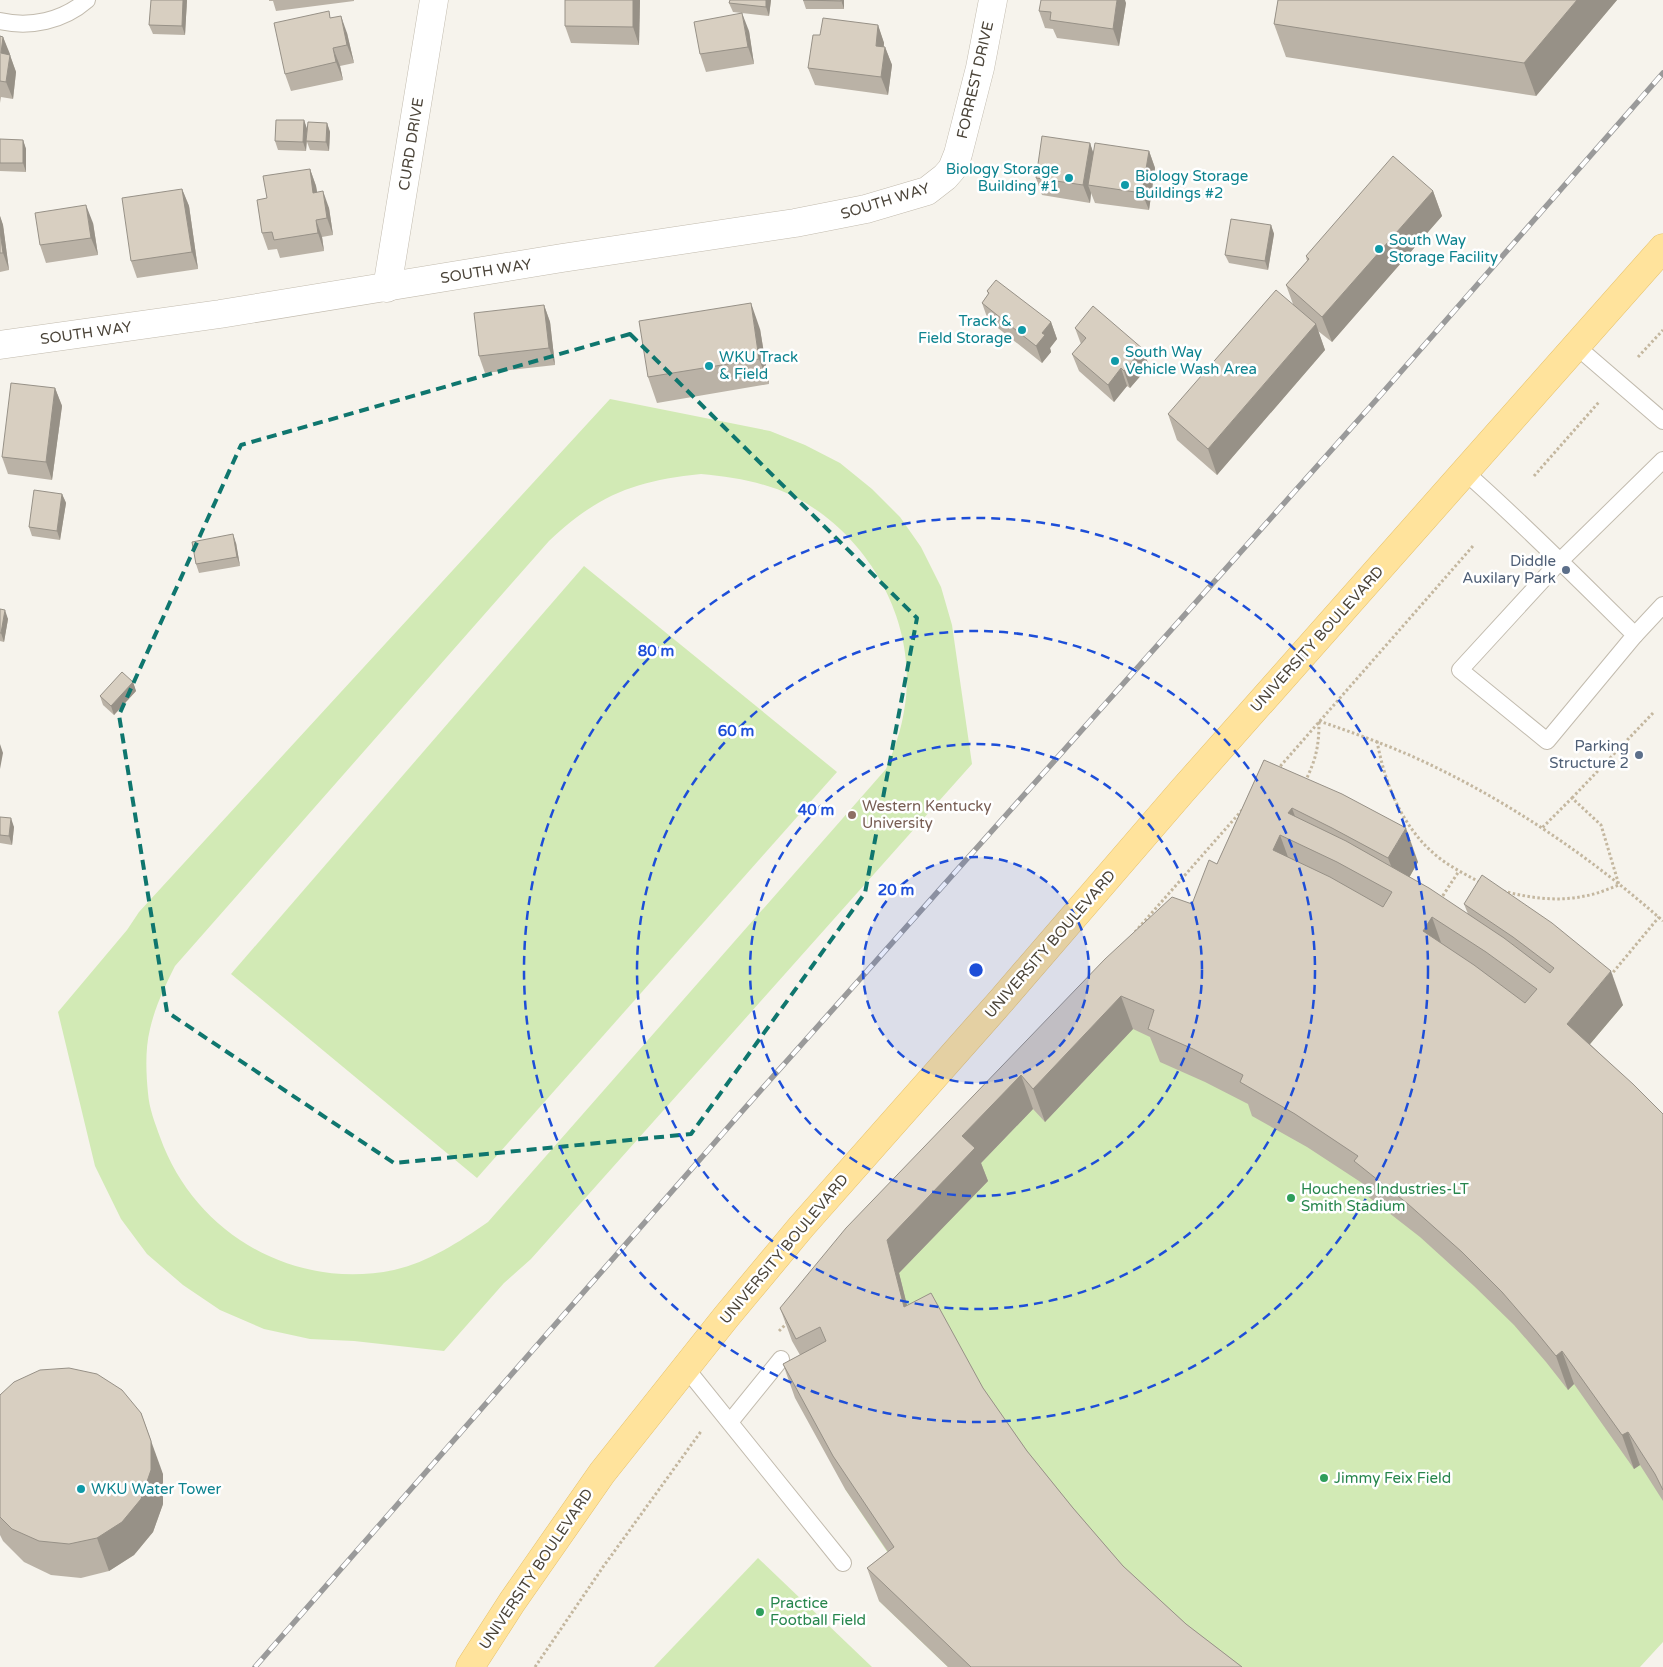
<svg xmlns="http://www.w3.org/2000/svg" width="1663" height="1667" viewBox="0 0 1663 1667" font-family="'Varela Round',sans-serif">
	<rect width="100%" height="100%" fill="#f6f3ec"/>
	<g fill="#d2eab5" fill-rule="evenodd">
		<path d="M610,399l160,32 35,14 35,18 32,26 28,28 21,30 20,40 11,38 20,139 -441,495 -27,24 -60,68 -90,-10 -44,-2 -46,-10 -44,-19 -37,-25 -36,-31 -26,-35 -26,-53 -37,-154 69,-82 12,-18zM701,474c32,3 63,8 92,22 77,39 127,129 111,215 -3,20 -10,39 -18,58l-398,453c-29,20 -59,40 -94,48 -101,21 -200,-37 -234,-133 -5,-14 -11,-29 -12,-44 -2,-20 -3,-44 2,-64 5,-22 15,-43 25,-63l374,-425c50,-47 86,-60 152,-67z"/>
		<path d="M584,566l253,206 -360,406 -246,-204z"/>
		<path d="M1354,828l64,34 -17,30 222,113 -44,52 84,78v507l-23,25h-692l-69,-66 27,-21 -61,-91 13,-227z"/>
		<path d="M758,1558l114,109h-218z"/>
	</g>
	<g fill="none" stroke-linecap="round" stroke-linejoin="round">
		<g stroke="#c2bbae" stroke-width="18">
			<g id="service">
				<path d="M0,21c30,7 63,0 87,-21"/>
				<path d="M1576,346l87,75"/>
				<path d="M1465,472c59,52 114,108 170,163l-88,106 -87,-71 100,-109 103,-101"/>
				<path d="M1635,635l28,-30"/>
				<path d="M685,1367l158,196"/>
				<path d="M730,1422l51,-63"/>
			</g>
		</g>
		<g stroke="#c2bbae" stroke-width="29">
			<g id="minor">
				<path d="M387,288l47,-288"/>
				<path d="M0,345l220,-31 342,-56 233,-35 71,-14 61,-18 18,-14 7,-8 6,-15 22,-86 13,-68"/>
			</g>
		</g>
		<g stroke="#e6c16a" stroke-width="29">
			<path id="primary" d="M470,1667l42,-65 90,-129 124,-156 75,-90 200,-226 182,-211 480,-542"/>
		</g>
		<g stroke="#c4b79f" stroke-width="3" stroke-dasharray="2.5 2.5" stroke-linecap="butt">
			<path d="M1638,357l25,-27"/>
			<path d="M1534,476l65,-74"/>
			<path d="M1319,721c38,13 77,27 114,45 83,40 161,94 230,155"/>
			<path d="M1377,741c8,44 26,88 61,116 14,11 29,18 43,26"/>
			<path d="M1277,770l196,-224"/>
			<path d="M1305,782c11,-23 14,-35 14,-61"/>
			<path d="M1572,798l81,-85"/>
			<path d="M1503,891c27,7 55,11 82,5 12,-2 23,-7 34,-11l-18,-60 -29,-27 -30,30"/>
			<path d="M1440,900l19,-29"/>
			<path d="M1135,932l108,-123"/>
			<path d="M1610,976l49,-59"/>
			<path d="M779,1331l10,-10"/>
			<path d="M535,1667l68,-100 99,-137"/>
		</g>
		<use href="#service" stroke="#fff" stroke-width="16"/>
		<use href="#minor" stroke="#fff" stroke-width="28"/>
		<use href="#primary" stroke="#ffe39c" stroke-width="28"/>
		<g stroke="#9a9a9a" stroke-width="5.5">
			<path id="rail" d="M255,1667l490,-559 632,-709 286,-326"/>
		</g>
		<use href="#rail" stroke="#fff" stroke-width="4" stroke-dasharray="11" stroke-linecap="butt"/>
	</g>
	<g fill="#bab2a6">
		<path d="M187,0l-2,35 -32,-1 -4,-9z"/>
		<path d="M269,0h85v1l-78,10 -3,-10h-4z"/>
		<path d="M640,0l-1,45 -68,-2 -6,-17z"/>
		<path d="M730,0h41l-2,16 -36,-4 -4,-9z"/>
		<path d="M803,0h41v9h-38z"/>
		<path d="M1278,0h339l-81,96 -250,-39 -12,-33z"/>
		<path d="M1126,3l-7,43 -62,-8 -4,-9 -8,-1 -6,-17z"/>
		<path d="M331,18l16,15 7,30 -14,3 3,14 -52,11 -6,-17z"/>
		<path d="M878,25l6,18v4h1l7,18 -4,30 -73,-10 -7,-17 12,-33z"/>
		<path d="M749,31l5,33 -48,8 -6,-18z"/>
		<path d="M0,36l3,1 13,35 -3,27 -12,-2 -1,6z"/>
		<path d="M304,120l3,9 20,-6 3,9 -1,19 -19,-1 -3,-8 -1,9 -28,-1 -3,-9z"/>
		<path d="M0,139l23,1 3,9v23l-26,-1z"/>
		<path d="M1090,143l3,10 56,-2 6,17 -6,42 -54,-7 -4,-10 -1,10 -48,-8 -6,-17z"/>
		<path d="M310,169l6,17 1,6 12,16 4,27 -11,2 2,14 -44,7 -3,-9 -9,1 -6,-17 5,-35z"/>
		<path d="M182,189l7,17 9,63 -61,9 -6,-17z"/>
		<path d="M1433,191l9,25 -110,126 -14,-11 7,19 -108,125 -40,-35 -9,-26 125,-110 -7,-19 21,-24 -1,-5z"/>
		<path d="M0,216l3,9 6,45 -9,2z"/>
		<path d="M93,223l5,32 -52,8 -6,-18z"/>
		<path d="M1271,225l3,9 -6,36 -39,-7 -4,-8z"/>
		<path d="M987,291l64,31 6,17 -7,9 1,4 -9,11 -54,-43 -6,-17 6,-9z"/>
		<path d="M544,305l6,17 5,43 -70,8 -6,-17z"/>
		<path d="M1075,328l68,21 6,17 -19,22 -3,-2 -13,16 -35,-31 -7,-17 9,-10z"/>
		<path d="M760,329l9,55 -112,19 -9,-26z"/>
		<path d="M55,388l7,18 -10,74 -44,-6 -6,-17z"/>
		<path d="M62,494l4,9 -6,37 -28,-4 -3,-9z"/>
		<path d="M236,543l4,23 -41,7 -3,-9z"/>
		<path d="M0,609l8,10 -4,23 -4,-1z"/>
		<path d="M133,682l3,9 -22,24 -11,-10 -3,-9z"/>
		<path d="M1264,760l154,102 -9,15 59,37 -4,-10 159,101 -33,39 73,70v387l-23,-36 -6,4 -60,-85 -6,6 -22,-28 -32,-37 -40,-39 -54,-49 -54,-42 -4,-12 -55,-36 -55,-31 -4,-12 -43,-22 -45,-20 -10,-25 -17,-8 -88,93 -12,-13 -52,54 7,18 -89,92 8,33 76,82 44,63 46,57 50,58 63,58 56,43h-294l-69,-66 -12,-33 21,-16 -43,-63 -50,-91 -12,-34 17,-9 -8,-14 -12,-33 412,-404 25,-40z"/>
		<path d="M0,817l14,10 -2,18 -12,-2z"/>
		<path d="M0,1395l163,79v30l-10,28 -19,23 -25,16 -28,7 -30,-3 -27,-13 -21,-21 -3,-6z"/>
	</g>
	<g fill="#979187">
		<path d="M183,0h4l-2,35 -3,-9z"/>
		<path d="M633,0h7l-1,45 -6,-18z"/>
		<path d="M766,0h5l-2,16 -3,-9z"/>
		<path d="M841,0h3v9z"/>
		<path d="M1117,0h8l1,3 -7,43 -6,-17z"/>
		<path d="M1577,0h40l-81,96 -12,-33z"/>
		<path d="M742,13l7,18 5,33 -6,-17z"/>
		<path d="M341,16l6,17 7,30 -7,-18z"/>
		<path d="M878,25l6,18 -2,20 -6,-17z"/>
		<path d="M3,37l7,17 -3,17 -6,-18z"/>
		<path d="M885,47l7,18 -4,30 -7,-18z"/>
		<path d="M333,48l7,18 3,14 -7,-18z"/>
		<path d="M10,55l6,17 -3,27 -7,-17z"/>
		<path d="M304,120l3,9 -1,22 -3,-9z"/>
		<path d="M327,123l3,9 -1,19 -3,-9z"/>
		<path d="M23,140l3,9v23l-3,-9z"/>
		<path d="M1090,143l6,18 -8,24 3,8 -1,10 -7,-18z"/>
		<path d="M1149,151l6,17 -6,42 -7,-17z"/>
		<path d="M310,169l6,17 4,24 -7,-17z"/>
		<path d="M182,189l7,17 9,63 -6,-17z"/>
		<path d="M323,191l6,17 4,27 -6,-17z"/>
		<path d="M1433,191l9,25 -110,126 -10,-25z"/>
		<path d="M86,205l7,18 5,32 -7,-17z"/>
		<path d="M0,216l3,9 6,45 -6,-17 -3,-22z"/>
		<path d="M316,220l6,17 2,14 -6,-18z"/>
		<path d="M1271,225l3,9 -6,36 -3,-9z"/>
		<path d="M751,303l9,26 9,55 -10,-25z"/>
		<path d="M544,305l6,17 5,43 -6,-17z"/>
		<path d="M1051,322l6,17 -7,9 1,4 -9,11 -6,-17 6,-13z"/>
		<path d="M1316,324l9,26 -108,125 -9,-26z"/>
		<path d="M1143,349l6,17 -19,22 -6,-17z"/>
		<path d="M1121,368l6,18 -13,16 -6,-17z"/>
		<path d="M55,388l7,18 -10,74 -6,-18z"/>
		<path d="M62,494l4,9 -6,37 -3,-9z"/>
		<path d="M233,534l3,9 4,23 -3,-9z"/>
		<path d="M5,610l3,9 -4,23 -3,-9z"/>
		<path d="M133,682l3,9 -22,24 -3,-9z"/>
		<path d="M0,744l3,9 -3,16z"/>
		<path d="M1292,808l12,34 -16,-29z"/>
		<path d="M11,818l3,9 -2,18 -3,-9z"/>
		<path d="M1406,828l12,34 -17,30 -13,-34z"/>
		<path d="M1280,835l12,33 -19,-18z"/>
		<path d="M1432,917l12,34 -21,-20z"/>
		<path d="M1611,971l12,34 -44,52 -12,-33z"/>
		<path d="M1121,996l12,33 -88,93 -12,-33z"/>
		<path d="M1021,1075l12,34 -52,54 7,18 -89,92 17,68 -12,-34 -17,-67 75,-104z"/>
		<path d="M1562,1351l12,33 -6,6 -12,-34z"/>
		<path d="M141,1413l22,61v30l-10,28 -19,23 -25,16 -12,-33z"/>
		<path d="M1628,1432l12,33 -6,4 -12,-34z"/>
	</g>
	<g fill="#d8cfc1" stroke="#979187" fill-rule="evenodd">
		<path d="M151,0h32l-1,26 -33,-1z"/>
		<path d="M565,0h68v27l-68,-1z"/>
		<path d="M730,0h36v7l-37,-4z"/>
		<path d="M803,0h38v1z"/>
		<path d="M1041,0h76l-4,29 -63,-9 1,-8 -12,-1z"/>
		<path d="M1278,0h299l-53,63 -250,-39z"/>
		<path d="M329,11l1,7 11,-2 6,29 -14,3 3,14 -51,12 -11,-51z"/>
		<path d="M742,13l6,34 -48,7 -6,-32z"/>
		<path d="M823,18l55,7 -2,21 9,1 -4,30 -73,-9 5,-33h7z"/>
		<path d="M0,36l3,1 -2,16 9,2 -4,27 -6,-1z"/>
		<path d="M276,120h28l-1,22 -28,-1z"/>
		<path d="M308,122l19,1 -1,19 -20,-1z"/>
		<path d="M1042,136l48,7 -7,42 -47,-7z"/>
		<path d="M0,139l23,1v23h-23z"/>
		<path d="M1095,143l54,8 -7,42 -54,-8z"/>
		<path d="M1393,156l40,35 -111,126 -36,-32 23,-26 -3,-3z"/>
		<path d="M310,169l3,24 10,-2 4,27 -11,2 2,13 -44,7 -2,-8 -10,1 -5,-33 10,-2 -4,-22z"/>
		<path d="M182,189l10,63 -61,9 -9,-63z"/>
		<path d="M86,205l5,33 -51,7 -5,-32z"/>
		<path d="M1231,219l40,6 -6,36 -40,-6z"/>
		<path d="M0,231l3,22h-3z"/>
		<path d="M996,280l55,42 -9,11 3,2 -9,11 -54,-43 7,-10 -2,-2z"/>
		<path d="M1276,290l40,34 -108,125 -40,-35z"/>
		<path d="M751,303l8,56 -111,18 -9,-56z"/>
		<path d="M544,305l5,43 -70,8 -5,-43z"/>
		<path d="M1093,306l50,43 -19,22 -3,-3 -13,17 -36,-31 14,-16 -11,-10z"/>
		<path d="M11,383l44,5 -9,74 -44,-5z"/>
		<path d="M34,490l28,4 -5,37 -28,-4z"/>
		<path d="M233,534l4,23 -41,7 -4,-22z"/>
		<path d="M0,609l5,1 -4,23h-1z"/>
		<path d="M122,672l11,10 -22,24 -11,-10z"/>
		<path d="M1264,760l78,34 64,34 -18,30 -56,-30 -40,-20 -4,5 58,28 83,47 75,50 46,35 4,-5 -41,-31 -49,-33 18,-29 70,48 59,48 -44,53 66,60 30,30v376l-8,-16 -27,-42 -6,3 -60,-84 -6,5 -22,-27 -32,-37 -40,-40 -54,-48 -54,-43 4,-5 -63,-42 -55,-32 3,-7 -50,-26 -45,-20 6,-19 -33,-14 -88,93 -12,-14 -59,61 13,12 -88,92 17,67 27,-14 52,95 44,63 46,57 50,58 63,58 56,43h-271l-104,-99 27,-21 -61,-91 -50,-92 43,-23 -6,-14 -24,12 -16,-31 66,-80 259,-269 67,-62 20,7 17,-44 8,4zM1280,835l57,27 55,30 -9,15 -53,-30 -57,-27zM1432,917l54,35 51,37 -12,14 -51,-38 -51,-34z"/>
		<path d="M0,817l11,1 -2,18 -9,-1z"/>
		<path d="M69,1368l28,6 25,16 19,23 10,28v29l-10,29 -19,23 -25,16 -28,6 -30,-3 -27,-12 -12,-12v-122l14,-13 26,-12z"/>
	</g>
	<path fill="none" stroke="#0f766e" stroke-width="4" stroke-dasharray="10 6" stroke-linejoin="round" d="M630,334l287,284 -52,275 -174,241 -297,29 -227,-151 -48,-297 122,-270z"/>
	<circle cx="976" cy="970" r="113" fill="#1d4ed8" fill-opacity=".12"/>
	<g fill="none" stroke="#1d4ed8" stroke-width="2.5" stroke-dasharray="9 6">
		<circle cx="976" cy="970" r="113"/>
		<circle cx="976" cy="970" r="226"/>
		<circle cx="976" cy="970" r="339"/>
		<circle cx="976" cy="970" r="452"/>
	</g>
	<g fill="#0f9aa8" stroke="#fff" stroke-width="2">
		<circle cx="1069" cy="178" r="5"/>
		<circle cx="1125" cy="185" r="5"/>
		<circle cx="1379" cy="249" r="5"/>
		<circle cx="1022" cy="330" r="5"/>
		<circle cx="1115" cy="361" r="5"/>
		<circle cx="709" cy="366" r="5"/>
		<circle cx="81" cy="1489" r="5"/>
	</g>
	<g fill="#5c6f8a" stroke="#fff" stroke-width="2">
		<circle cx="1566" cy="570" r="5"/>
		<circle cx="1639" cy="755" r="5"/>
	</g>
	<circle fill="#8d6e63" stroke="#fff" stroke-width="2" cx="852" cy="815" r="5"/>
	<g fill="#2e9e5b" stroke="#fff" stroke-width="2">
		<circle cx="1291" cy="1198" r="5"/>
		<circle cx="1324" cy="1478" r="5"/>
		<circle cx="760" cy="1612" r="5"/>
	</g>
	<g text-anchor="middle" stroke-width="5" stroke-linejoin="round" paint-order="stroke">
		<g font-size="15" fill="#4b4439" stroke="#fff">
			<text transform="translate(975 80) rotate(-77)" y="5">FORREST DRIVE</text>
			<text transform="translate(411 144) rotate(-81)" y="5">CURD DRIVE</text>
			<text transform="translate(885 201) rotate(-17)" y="5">SOUTH WAY</text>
			<text transform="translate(486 271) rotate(-9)" y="5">SOUTH WAY</text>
			<text transform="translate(86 333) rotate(-8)" y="5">SOUTH WAY</text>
			<text transform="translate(1317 639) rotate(-48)" y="5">UNIVERSITY BOULEVARD</text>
			<text transform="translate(1050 944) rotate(-49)" y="5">UNIVERSITY BOULEVARD</text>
			<text transform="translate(784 1249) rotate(-50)" y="5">UNIVERSITY BOULEVARD</text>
			<text transform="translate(536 1569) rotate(-56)" y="5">UNIVERSITY BOULEVARD</text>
		</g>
		<g font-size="15" fill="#0d838f" stroke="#fff" text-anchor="start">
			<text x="1059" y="174" text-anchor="end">Biology Storage<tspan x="1059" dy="17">Building #1</tspan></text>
			<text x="1135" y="181">Biology Storage<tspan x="1135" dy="17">Buildings #2</tspan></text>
			<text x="1389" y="245">South Way<tspan x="1389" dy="17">Storage Facility</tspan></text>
			<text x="1012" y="326" text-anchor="end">Track &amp;<tspan x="1012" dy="17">Field Storage</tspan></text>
			<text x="1125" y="357">South Way<tspan x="1125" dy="17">Vehicle Wash Area</tspan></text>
			<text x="719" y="362">WKU Track<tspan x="719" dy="17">&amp; Field</tspan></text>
			<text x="91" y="1494">WKU Water Tower</text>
		</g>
		<g font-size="15" fill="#4e5e75" stroke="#fff" text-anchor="end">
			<text x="1556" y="566">Diddle<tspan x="1556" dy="17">Auxilary Park</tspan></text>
			<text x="1629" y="751">Parking<tspan x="1629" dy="17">Structure 2</tspan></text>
		</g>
		<g font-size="15" fill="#785e54" stroke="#fff" text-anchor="start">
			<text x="862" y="811">Western Kentucky<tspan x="862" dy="17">University</tspan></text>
		</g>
		<g font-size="15" fill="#27864d" stroke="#fff" text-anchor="start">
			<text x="1301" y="1194">Houchens Industries-LT<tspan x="1301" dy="17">Smith Stadium</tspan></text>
			<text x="1334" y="1483">Jimmy Feix Field</text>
			<text x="770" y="1608">Practice<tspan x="770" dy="17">Football Field</tspan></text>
		</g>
	</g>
	<circle cx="976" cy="970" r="8" fill="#1d4ed8" stroke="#fff" stroke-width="2.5"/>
	<g font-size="15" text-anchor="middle" font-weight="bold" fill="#1d4ed8" stroke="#fff" stroke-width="5" stroke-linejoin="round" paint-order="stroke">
		<text x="656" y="656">80 m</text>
		<text x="736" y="736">60 m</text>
		<text x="816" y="815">40 m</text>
		<text x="896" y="895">20 m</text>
	</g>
</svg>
